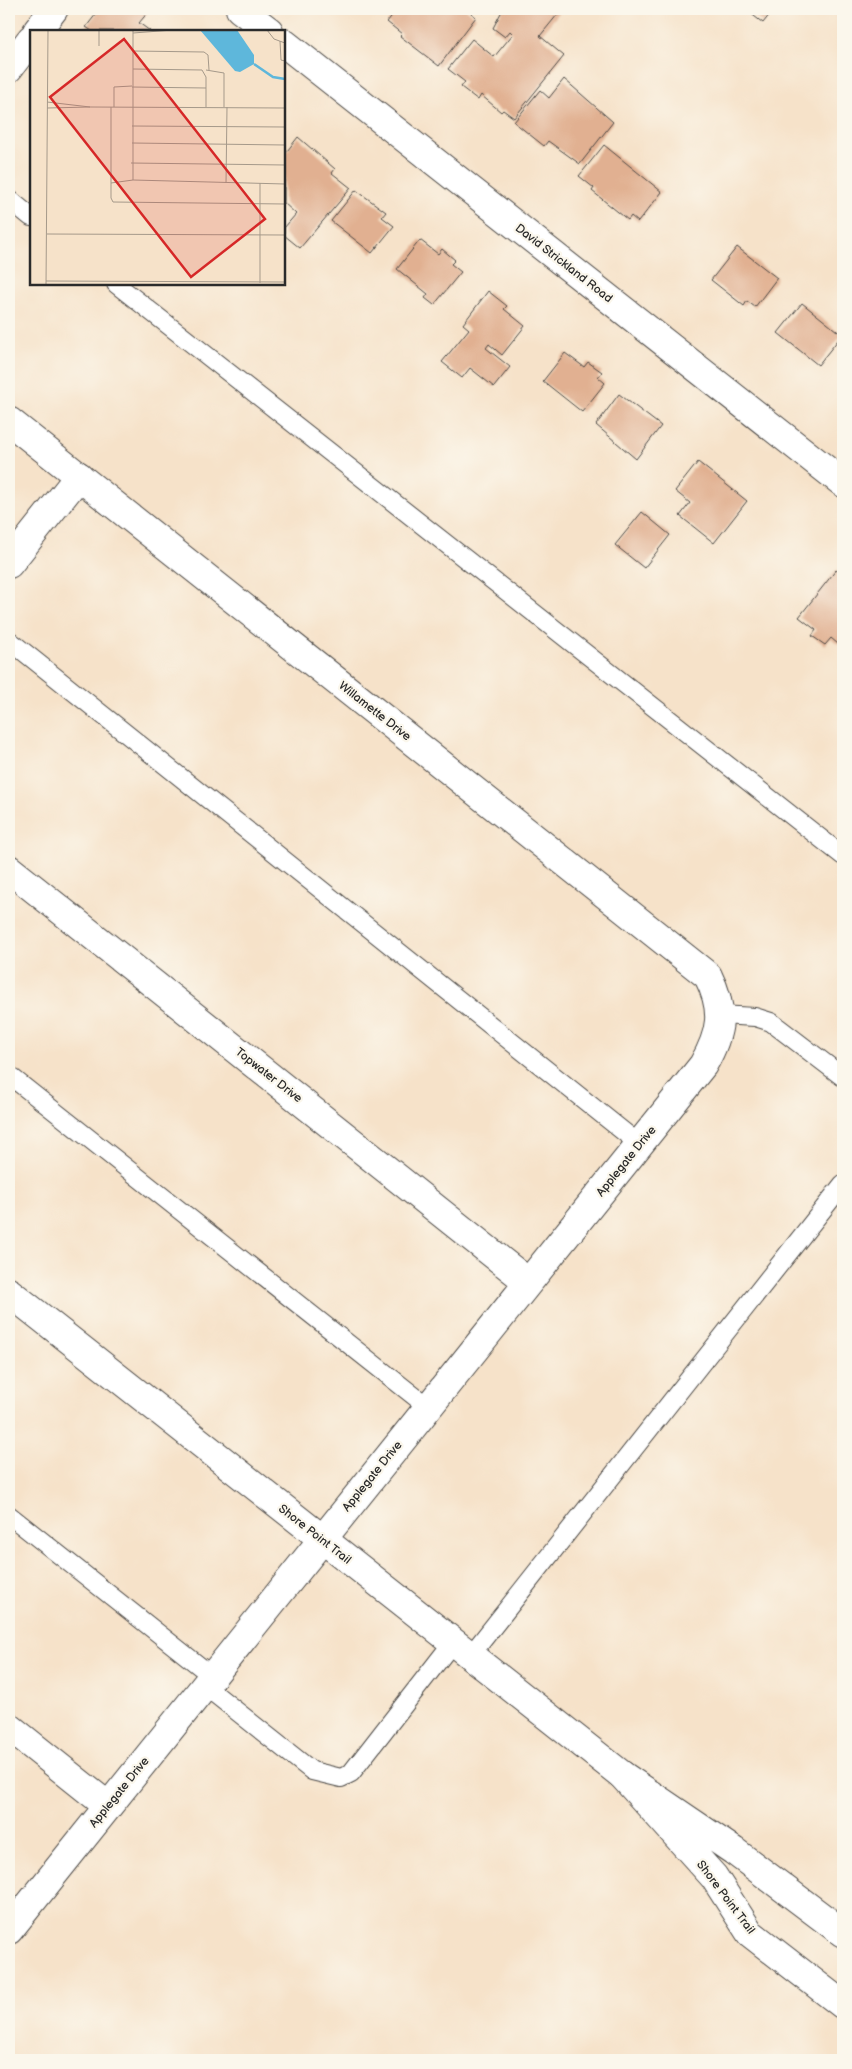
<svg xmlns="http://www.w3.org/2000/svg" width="852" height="2069" viewBox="0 0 852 2069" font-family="'Balsamiq Sans',sans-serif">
	<rect width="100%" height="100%" fill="#fbf7ec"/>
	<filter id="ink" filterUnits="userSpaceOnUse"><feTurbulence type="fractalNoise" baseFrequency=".02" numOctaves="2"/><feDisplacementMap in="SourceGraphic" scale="10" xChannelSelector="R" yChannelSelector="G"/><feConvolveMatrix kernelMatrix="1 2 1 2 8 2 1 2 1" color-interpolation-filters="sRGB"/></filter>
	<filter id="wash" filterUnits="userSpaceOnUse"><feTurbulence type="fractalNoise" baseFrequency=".0096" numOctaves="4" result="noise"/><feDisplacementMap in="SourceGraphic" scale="20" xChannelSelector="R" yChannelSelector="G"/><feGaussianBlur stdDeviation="1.12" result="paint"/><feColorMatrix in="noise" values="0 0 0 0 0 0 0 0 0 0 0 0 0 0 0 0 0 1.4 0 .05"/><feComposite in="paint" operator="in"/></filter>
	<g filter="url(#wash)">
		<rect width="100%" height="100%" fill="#f6e2c9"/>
		<g id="blocks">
			<g fill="#e1b091">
				<path d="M100,9h47l2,2 -10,12 11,8h-58l-6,-4z"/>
				<path d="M397,9h69l10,8 -37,49 -39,-30 2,-2 -15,-12z"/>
				<path d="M503,9h59l-22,27 24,20 -50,62 -11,-8 -2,2 -20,-17 -3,5 -17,-13 4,-5 -17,-13 24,-30 22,18 19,-23 -3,-3 -5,6 -12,-9z"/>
				<path d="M745,9h29l-11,14z"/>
				<path d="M564,79l49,43 -33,42 -32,-23 -4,5 -30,-24 26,-32 9,8z"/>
				<path d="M298,137l37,32 -3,4 19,15 -51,60 -16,-13v-7l12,-14 -12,-11v-48z"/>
				<path d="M604,145l58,47 -24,30 -7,-6 -3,4 -36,-29 2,-3 -15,-12z"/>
				<path d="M356,190l30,22 -4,5 12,9 -22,27 -41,-32z"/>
				<path d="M420,240l18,14 4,-5 13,11 -4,4 10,8 -27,33 -9,-7 3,-4 -31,-25z"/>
				<path d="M737,247l40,31 -22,29 -8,-6 -3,5 -33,-26z"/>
				<path d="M488,291l19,15 -3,3 21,17 -23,29 -13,-11 -3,4 24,19 -16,20 -24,-19 -8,10 -20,-16 27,-33 -6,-5z"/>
				<path d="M802,303l40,32 -24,30 -40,-32z"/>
				<path d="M565,353l19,14 4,-5 14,10 -4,5 7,6 -23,29 -39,-31z"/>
				<path d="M619,394l42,32 -25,33 -40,-34z"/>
				<path d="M698,462l49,39 -33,42 -34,-27 10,-13 -15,-12z"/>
				<path d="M642,512l28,23 -26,33 -29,-23z"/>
				<path d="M836,570l7,6v61l-5,7 -7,-6 -6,7 -13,-9 4,-6 -17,-13z"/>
			</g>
		</g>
	</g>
	<g filter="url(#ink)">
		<use href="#blocks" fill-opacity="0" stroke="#494643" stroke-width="1"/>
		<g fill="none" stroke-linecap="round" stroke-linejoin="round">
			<g stroke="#494643" stroke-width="20">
				<g id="service">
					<path d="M9,199l22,18"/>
					<path d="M116,284l727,572"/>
					<path d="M9,640l630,504"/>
					<path d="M720,1015l35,2 16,5 72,55"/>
					<path d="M9,1075l419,332"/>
					<path d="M9,1515l203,161"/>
					<path d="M470,1656l373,-472"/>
					<path d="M205,1686l107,85 29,7 10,-5 102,-131"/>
				</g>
			</g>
			<g stroke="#494643" stroke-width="30">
				<g id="minor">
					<path d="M240,9l29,22"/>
					<path d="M37,31l17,-22"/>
					<path d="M284,43l559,440"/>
					<path d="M9,68l22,-29"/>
					<path d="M9,421l699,555c17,34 14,56 -5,89l-694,865"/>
					<path d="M9,564l70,-88"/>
					<path d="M9,869l519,413"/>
					<path d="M9,1292l613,483"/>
					<path d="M9,1727l99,79"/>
					<path d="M843,1933l-109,-82 -112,-76 92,102 36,56 93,72"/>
				</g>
			</g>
			<use href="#service" stroke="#fff" stroke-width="18"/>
			<use href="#minor" stroke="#fff" stroke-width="28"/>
		</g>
	</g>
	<g text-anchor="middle" stroke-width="4.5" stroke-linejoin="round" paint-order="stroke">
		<g font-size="12" fill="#2b2b2b" stroke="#fbf7ec">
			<text transform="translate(564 263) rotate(38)" y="4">David Strickland Road</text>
			<text transform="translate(375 711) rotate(38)" y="4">Willamette Drive</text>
			<text transform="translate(269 1075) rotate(38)" y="4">Topwater Drive</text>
			<text transform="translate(626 1161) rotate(-51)" y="4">Applegate Drive</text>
			<text transform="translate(372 1476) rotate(-51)" y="4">Applegate Drive</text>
			<text transform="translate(315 1534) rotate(38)" y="4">Shore Point Trail</text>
			<text transform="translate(119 1792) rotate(-51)" y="4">Applegate Drive</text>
			<text transform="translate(726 1897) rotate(53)" y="4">Shore Point Trail</text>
		</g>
	</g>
	<g transform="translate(30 30)">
		<rect width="255" height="255" fill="#f6e2c9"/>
		<path d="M170,0h37l17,25v9l-14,8 -5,-1z" fill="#5eb7db"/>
		<path fill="none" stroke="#5eb7db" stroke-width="2.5" d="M224,34l19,13 12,2"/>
		<path fill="none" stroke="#a5998a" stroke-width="1" d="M69,0v16M237,0l7,9 11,4M103,3l40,-3M250,11l1,19 4,1M103,21l71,1 4,3 1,15M103,39l69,1 4,7v30M176,40l18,3v34M102,57l74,1M17,72l43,5 -43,1M60,77l195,1M81,77v91l2,4 172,2M84,77v-20l18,-1M102,96l153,1M102,113l153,2M101,133l154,2M103,150l152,4M103,150v-150M81,153l22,-3M196,153l1,-76M230,153v100M17,204l238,1M16,251l239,1M16,255l2,-255"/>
		<path fill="#d62828" fill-opacity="0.15" stroke="#d62828" stroke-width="2.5" d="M94,9l141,180 -74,58 -141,-180z"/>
		<rect width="255" height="255" fill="none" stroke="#2b2b2b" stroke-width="2.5"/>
	</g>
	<rect width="852" height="2069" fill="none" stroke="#fbf7ec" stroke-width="30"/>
</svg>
